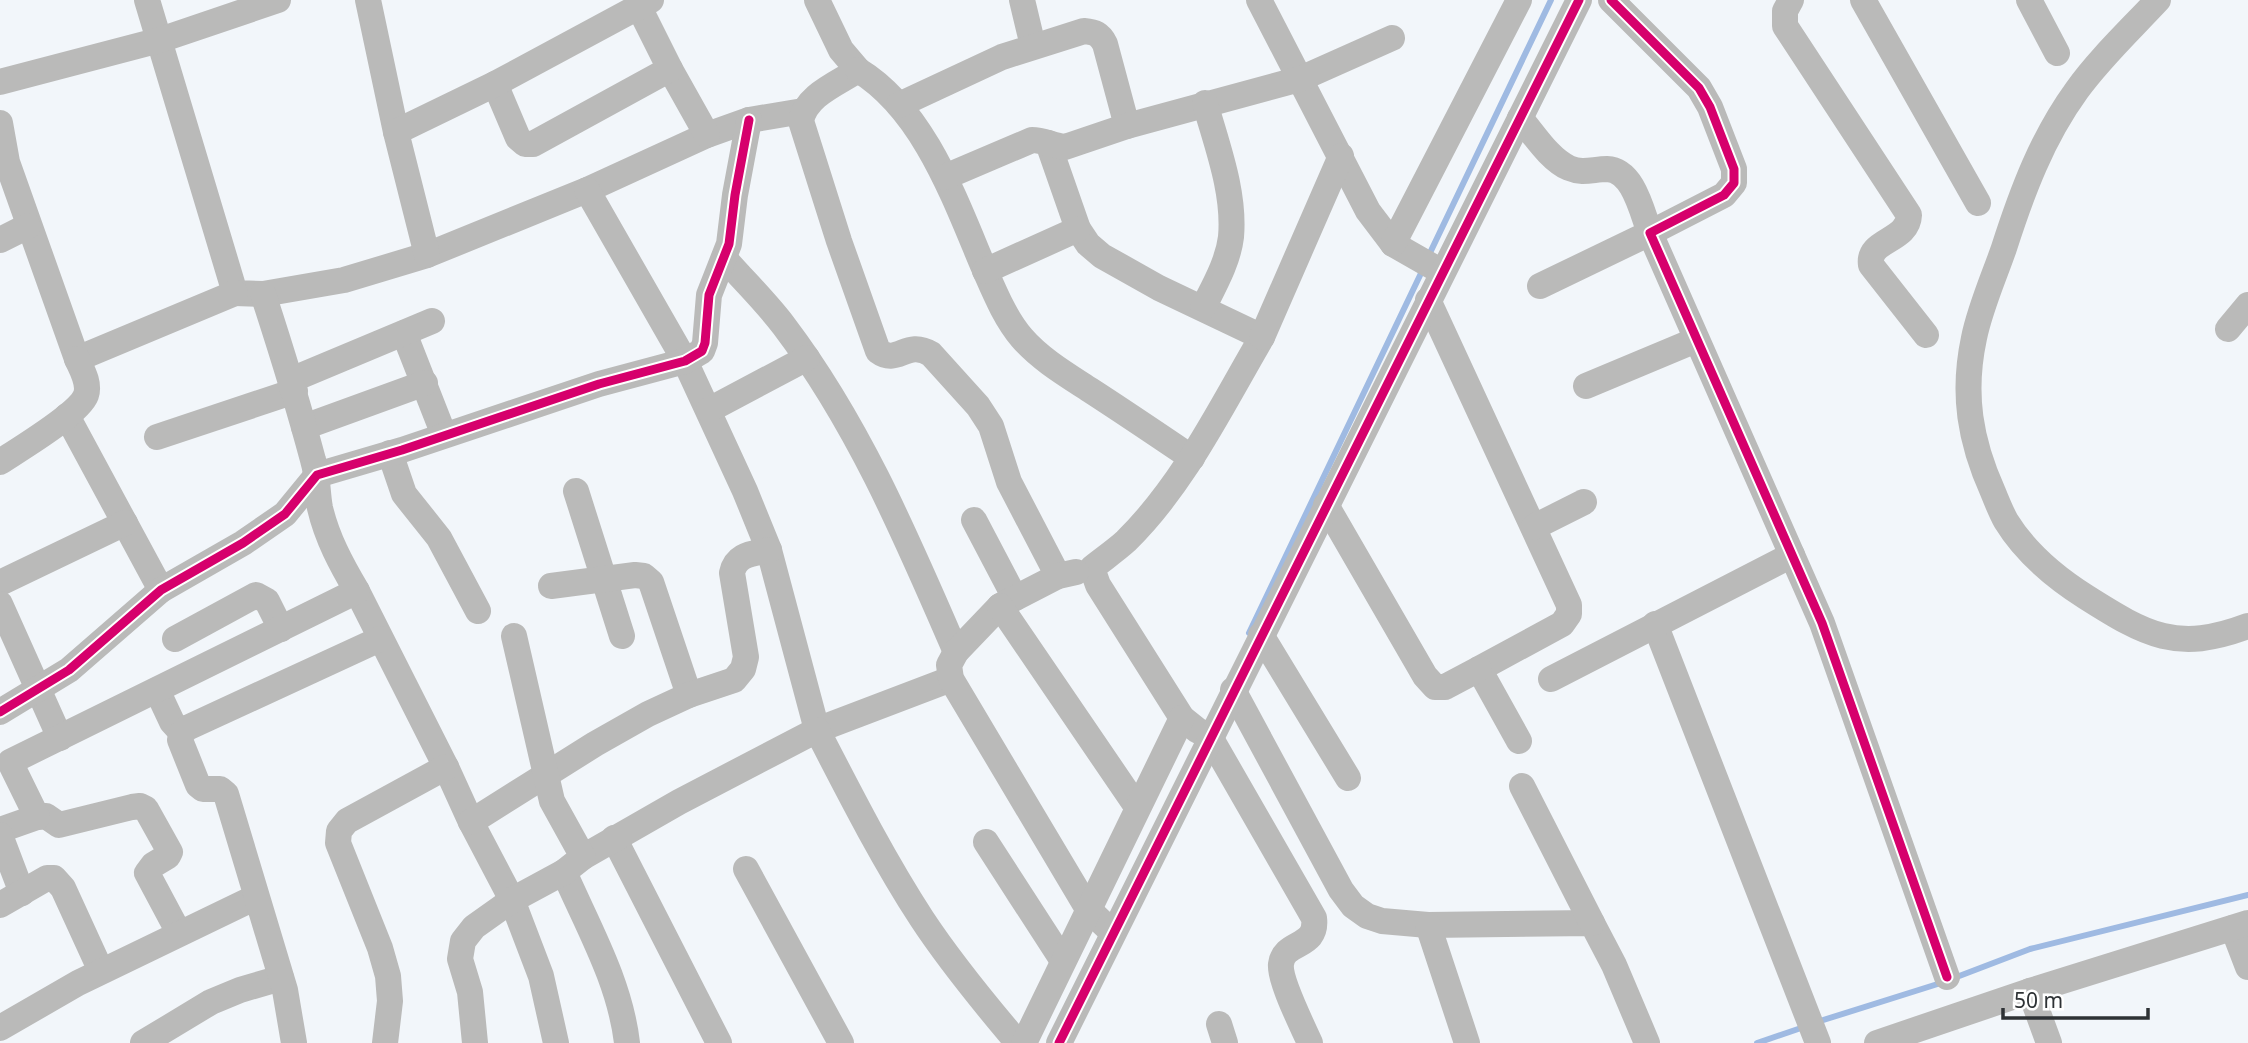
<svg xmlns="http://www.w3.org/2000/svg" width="2248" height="1043" viewBox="0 0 2248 1043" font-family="'Noto Sans',sans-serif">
	<rect width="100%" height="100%" fill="#f2f6fa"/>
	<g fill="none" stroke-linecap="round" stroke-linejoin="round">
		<g stroke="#9fbae2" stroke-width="6">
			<path d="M1428,257l123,-257"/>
			<path d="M1249,633l175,-366"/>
			<path d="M1954,978l76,-29 218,-54"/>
			<path d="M1817,1022l127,-40"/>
			<path d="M1757,1043l47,-16"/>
		</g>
		<g stroke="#babab9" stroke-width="26">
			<path d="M147,0l88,293 28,1 81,-14 83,-25 160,-65 120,-55 42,-15 54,-9"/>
			<path d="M368,0l28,132"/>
			<path d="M817,0l24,50 17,20c-21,14 -52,25 -57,51l38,120 39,110c20,15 28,-12 53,3l47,52 13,20 18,56 49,94"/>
			<path d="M1022,0l11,46"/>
			<path d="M1259,0l109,211 25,33 49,28"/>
			<path d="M1611,0l88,88 11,19 24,62v14l-10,12 -74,38 172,390 125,354"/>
			<path d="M1791,0l-6,11v15l124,189c-1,27 -42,24 -38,50l55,70"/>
			<path d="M1863,0l115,203"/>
			<path d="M2029,0l28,53"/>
			<path d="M2158,0c-27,29 -58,58 -81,90 -35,48 -55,102 -73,158 -10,29 -24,60 -30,90 -12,56 -4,103 19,154 4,10 8,20 13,29 19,31 50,57 80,76 60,38 91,56 162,29"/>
			<path d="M670,69l37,66"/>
			<path d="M858,70c66,40 97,130 126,198 11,25 21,50 38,70 18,21 45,37 68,52 34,22 68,45 102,68"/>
			<path d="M0,82l160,-42 118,-40"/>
			<path d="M495,84l23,54 7,6h8l137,-75 -31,-62"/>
			<path d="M899,105l103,-48 82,-26c11,1 16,3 21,13l22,82"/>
			<path d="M1520,118c14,16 29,41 49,50 14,6 24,1 38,1 27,1 35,44 43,64l-110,53"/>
			<path d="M0,123l7,39 70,197 158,-66"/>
			<path d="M1048,143l30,86 10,15 14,12 57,32 103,49c-41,70 -78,147 -136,204 -11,10 -23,18 -34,27l6,17 84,133 15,12 13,7 104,181c4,31 -30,22 -33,46 -2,16 22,63 29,79"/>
			<path d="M945,177l87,-37c12,0 21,6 33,7l62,-21 173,-47 92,-41"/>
			<path d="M587,190l98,171 60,130 24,59 48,180 134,-51"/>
			<path d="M0,240l28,-14"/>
			<path d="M1393,244l126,-244"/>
			<path d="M427,255l-31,-123 99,-48 156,-84"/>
			<path d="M724,258c20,23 42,44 60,68 75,99 123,213 172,326"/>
			<path d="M985,271l93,-42"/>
			<path d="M1428,300l141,305v9l-7,10 -83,45 40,72"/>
			<path d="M1203,308c11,-22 25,-46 28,-71 4,-45 -14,-91 -26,-134"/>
			<path d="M2228,329l20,-24"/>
			<path d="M404,333l40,102"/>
			<path d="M1262,337l79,-181"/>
			<path d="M291,380l141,-59"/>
			<path d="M1586,386l110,-46"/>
			<path d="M709,410l98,-52"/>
			<path d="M67,416l94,174"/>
			<path d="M304,427l121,-44"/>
			<path d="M157,437l138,-46"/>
			<path d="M390,453l14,41 35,44 39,73"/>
			<path d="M0,462c18,-12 79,-48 86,-67 4,-12 -4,-25 -9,-36"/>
			<path d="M576,491l46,145"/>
			<path d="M1326,505l99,171 10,11h10l34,-18"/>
			<path d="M974,520l41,78"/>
			<path d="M1534,527l50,-25"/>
			<path d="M1076,572l-18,4 -58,30 -44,46 -7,13 2,14 137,230 24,23"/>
			<path d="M0,583l125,-60"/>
			<path d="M551,586l84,-11 9,1 7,6 38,113"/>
			<path d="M357,591l89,176 25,55 41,78 29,76 15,67"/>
			<path d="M0,604l60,134"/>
			<path d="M1000,606l137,201"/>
			<path d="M1655,624l163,419"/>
			<path d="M1261,635l87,143"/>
			<path d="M175,639l81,-44 11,6 14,28"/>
			<path d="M1551,679l241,-124"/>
			<path d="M157,690l15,32 10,11"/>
			<path d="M1233,690l108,200 12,16 14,10 15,5 46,4 164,-2 22,42 33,78"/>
			<path d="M0,712l69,-42 92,-80 82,-47 42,-29 32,-39 85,-25 197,-66 86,-23 17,-10 3,-8 4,-48 20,-51 6,-49 14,-75"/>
			<path d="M1522,786l70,137"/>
			<path d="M37,817l9,-1 13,9 73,-18 8,-1 6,3 24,43 -2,4 -15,9 -6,8 32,60"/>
			<path d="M471,822l124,-78 53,-30 41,-19 45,-15 9,-11 3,-12 -14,-84c4,-19 20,-19 37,-23"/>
			<path d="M0,830l37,-13 -27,-55 347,-171c-16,-27 -30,-53 -37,-83 -3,-16 -2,-32 -7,-48 -15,-56 -32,-111 -50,-166"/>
			<path d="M0,835l22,58"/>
			<path d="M614,838l105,205"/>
			<path d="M986,842l77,119"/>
			<path d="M583,857l96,-55 138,-72c33,64 66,129 105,189 29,44 62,84 96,124"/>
			<path d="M746,869l95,174"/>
			<path d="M564,872c24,55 56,110 63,171"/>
			<path d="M0,905l47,-27h7l9,10 38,83"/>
			<path d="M1428,925l39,118"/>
			<path d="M2233,928l15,39"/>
			<path d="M2030,991l19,52"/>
			<path d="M1219,1024l6,19"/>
			<path d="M0,1028l78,-45 178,-86"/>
			<path d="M143,1043l68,-41 29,-12 41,-12"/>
			<path d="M294,1043l-9,-53 -59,-196 -6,-5h-17l-5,-4 -18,-45 2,-7 5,-5 193,-89"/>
			<path d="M385,1043l5,-42 -2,-25 -8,-28 -42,-105 1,-12 8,-10 99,-54"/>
			<path d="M475,1043l-5,-51 -10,-33 3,-18 11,-14 38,-27 52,-28 19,-15 -31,-56 -38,-165"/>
			<path d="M1024,1043l158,-325"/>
			<path d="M1059,1043l520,-1043"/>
			<path d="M1877,1043l153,-52 218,-68"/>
		</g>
		<g stroke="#fff" stroke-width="13">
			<g id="cycleway">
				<path d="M1611,0l88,88 11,19 24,62v14l-10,12 -74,38 172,390 125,354"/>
				<path d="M0,712l69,-42 92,-80 82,-47 42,-29 32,-39 85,-25 197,-66 86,-23 17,-10 3,-8 4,-48 20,-51 6,-49 14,-75"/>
				<path d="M1059,1043l520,-1043"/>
			</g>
		</g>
		<use href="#cycleway" stroke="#d6006c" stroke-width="9"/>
	</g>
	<path d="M2003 1008v10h145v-10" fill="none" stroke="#2e3235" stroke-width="3.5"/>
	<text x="2014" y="1008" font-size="21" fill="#2e3235" stroke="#ffffff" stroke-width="5" paint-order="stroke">50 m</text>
</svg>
